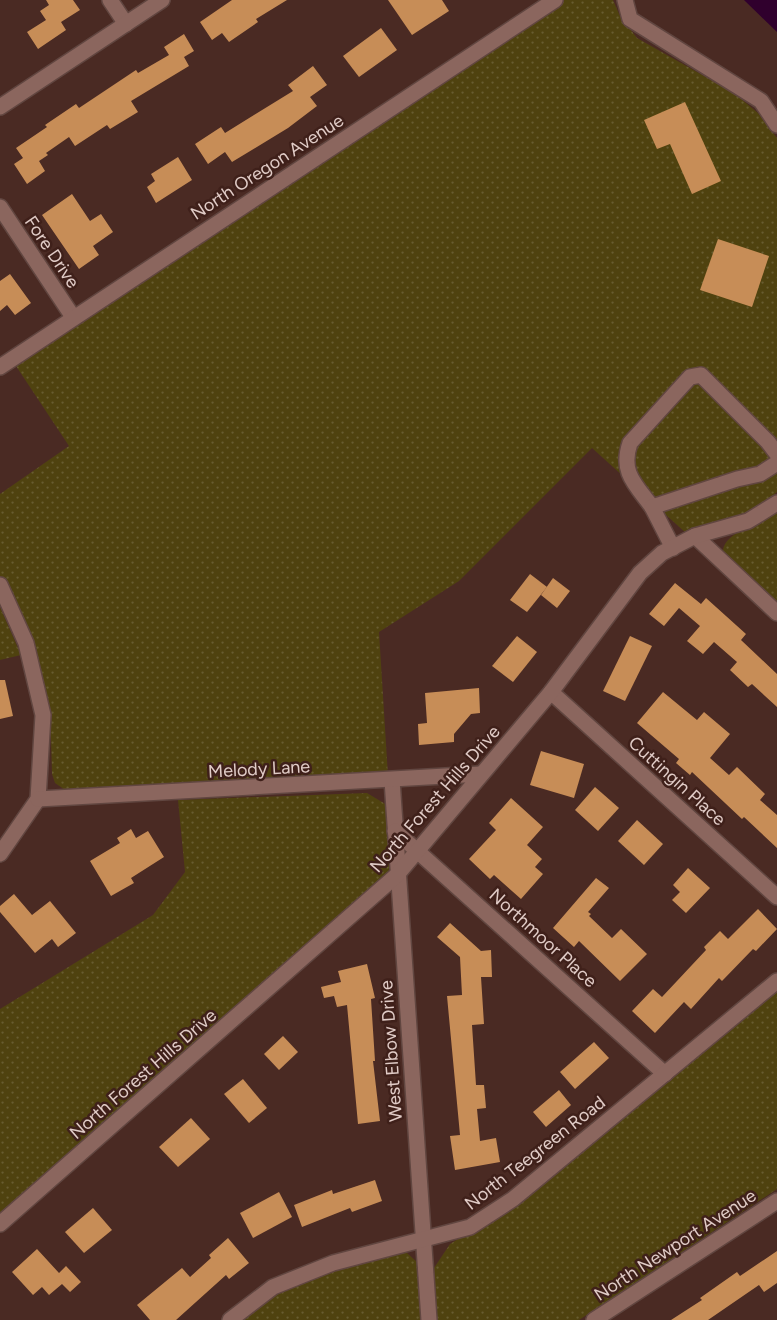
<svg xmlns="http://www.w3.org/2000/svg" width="777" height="1320" viewBox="0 0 777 1320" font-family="Figtree,sans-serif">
	<defs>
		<pattern id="grass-dots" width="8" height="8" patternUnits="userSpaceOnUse" patternTransform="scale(1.25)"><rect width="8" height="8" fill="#4f420f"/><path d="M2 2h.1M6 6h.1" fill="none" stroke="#685c30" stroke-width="1.8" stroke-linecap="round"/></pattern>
	</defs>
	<rect width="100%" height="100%" fill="#4a2a23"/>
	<g fill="url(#grass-dots)">
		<path d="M563,0h50l7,16 17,22 97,55 24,20 19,25v354l-19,16 -71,26 -95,-86 -133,133 -80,51 9,144 -320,16 -13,-9 -3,-9 -1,-35 -6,-37 -45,-123v-85l69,-48 -53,-80z"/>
		<path d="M777,513v92l-54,-51c-2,-22 38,-30 54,-41z"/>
		<path d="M0,607l21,48 -21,5z"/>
		<path d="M367,793l20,12 3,58 -2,11 -388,344v-209l153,-94 32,-43 -7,-72z"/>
		<path d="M777,989v200l-198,131h-144l-1,-52 16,-24 16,-10z"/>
		<path d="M397,1252l10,1 11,10 3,57h-185c29,-19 59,-38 93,-49 22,-7 45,-13 68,-19z"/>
	</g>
	<path fill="#30002d" d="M744,0h33v32z"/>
	<g fill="#c78d57">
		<path d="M46,0h27l7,10 -19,12 5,8 -28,19 -11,-17 19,-12 -6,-9 9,-6z"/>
		<path d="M232,0h55l-31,19 2,3 -29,20 -7,-9 -10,7 -12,-18z"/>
		<path d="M388,0h54l7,11 -37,24z"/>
		<path d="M381,28l16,22 -38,27 -16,-21z"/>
		<path d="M184,34l10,17 -10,6 5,9 -58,35 7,11 -28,17 -3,-4 -32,21 -6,-9 -23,16 2,2 -9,6 6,10 -18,13 -13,-20 9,-6 -7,-10 31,-21 -2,-2 31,-21 3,4 57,-38 2,3 31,-18 -5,-8z"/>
		<path d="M313,66l14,19 -17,12 7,9 -29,22 -56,34 -7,-10 -17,12 -13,-20 26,-17 4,6 68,-42 -5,-6z"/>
		<path d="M685,102l36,79 -29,13 -22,-50 -13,5 -13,-29z"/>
		<path d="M178,157l14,23 -36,23 -9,-16 8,-6 -4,-7z"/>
		<path d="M72,194l18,27 11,-7 12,18 -20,14 6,9 -20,14 -37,-54z"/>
		<path d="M718,239l51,17 -17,51 -52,-17z"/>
		<path d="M10,274l21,29 -16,12 -8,-10 -7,6v-30z"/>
		<path d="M530,574l17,13 -20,25 -17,-12z"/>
		<path d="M553,578l17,13 -13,17 -16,-13z"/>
		<path d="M675,583l26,21 5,-6 40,36 -5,6 36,34v33l-25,-23 -4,3 -18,-17 7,-8 -23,-20 -11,12 -16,-13 13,-15 -21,-18 -15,18 -15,-12z"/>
		<path d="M517,636l20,16 -24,30 -21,-16z"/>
		<path d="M630,636l22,10 -27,55 -22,-10z"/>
		<path d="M0,680h5l8,36 -13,3z"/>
		<path d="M479,688l1,25 -9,1 -17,20v8l-35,3 -1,-21 9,-1 -2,-30z"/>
		<path d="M663,692l34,28 7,-8 26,22 -20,24 19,17 8,-8 28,27 -5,6 17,15v33l-33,-31 -2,2 -50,-47 -2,3 -14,-12 3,-4 -42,-36z"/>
		<path d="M541,751l43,13 -10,34 -44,-13z"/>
		<path d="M595,787l24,21 -21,23 -23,-21z"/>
		<path d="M511,798l32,29 -16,18 15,14 -7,8 8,7 -22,25 -27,-24 -4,4 -21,-20 27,-29 -7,-7z"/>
		<path d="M637,820l26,24 -19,21 -26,-24z"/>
		<path d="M131,829l5,9 12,-7 16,26 -33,21 3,5 -23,13 -21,-35 30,-18 -3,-5z"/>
		<path d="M688,868l22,20 -24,25 -14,-13 8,-8 -7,-7z"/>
		<path d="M596,878l13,10 -21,24 3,2 -2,2 23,22 9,-9 26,25 -27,27 -41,-40 -5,6 -21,-19z"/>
		<path d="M14,894l18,21 18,-14 26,32 -18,14 -6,-8 -17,14 -35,-41v-6z"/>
		<path d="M758,909l19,20 -21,22 -3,-2 -31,32 -3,-3 -28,31 -7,-7 -29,31 -23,-22 21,-22 9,8 44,-47 -2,-3 16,-16 8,8z"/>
		<path d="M450,923l31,28 10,-1 1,27h-11l3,47 -12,1 4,60h8l2,23 -9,1 3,32 16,-3 4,24 -45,8 -5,-34 10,-1 -13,-139 15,-1 -2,-38 -23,-20z"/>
		<path d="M367,964l8,34 -4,1 4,62h-2l7,60 -22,3 -11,-119 -10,2 -3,-11 -10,2 -3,-11 20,-5 -3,-11z"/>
		<path d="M283,1036l15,16 -19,18 -15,-16z"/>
		<path d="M594,1042l15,16 -34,31 -15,-17z"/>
		<path d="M243,1079l24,29 -18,15 -25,-29z"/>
		<path d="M559,1090l12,15 -25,22 -13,-15z"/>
		<path d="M191,1118l19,21 -32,28 -19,-20z"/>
		<path d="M375,1180l7,21 -30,11 -2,-4 -48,19 -8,-22 38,-15 1,4z"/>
		<path d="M279,1192l13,25 -39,21 -13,-25z"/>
		<path d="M93,1208l19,22 -28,23 -19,-21z"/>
		<path d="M228,1238l21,25 -20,16 -3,-4 -50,45h-26l-13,-15 45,-37 8,9 21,-19 -2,-3z"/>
		<path d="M37,1249l22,24 7,-7 15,16 -11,10 -8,-8 -13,11 -7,-8 -9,8 -21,-23z"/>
		<path d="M777,1251v32l-13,9 -5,-7 -51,35h-37l31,-20 -2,-2 37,-26 3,4z"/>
	</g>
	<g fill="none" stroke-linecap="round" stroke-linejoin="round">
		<g stroke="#614640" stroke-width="18">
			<g id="minor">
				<path d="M110,0l16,24"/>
				<path d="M625,0l5,19 131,82 16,24"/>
				<path d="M0,107l162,-107"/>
				<path d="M0,207l73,110"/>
				<path d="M0,367l555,-367"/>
				<path d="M652,507c-17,-23 -32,-35 -22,-64l60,-66 11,-2 67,67 9,12"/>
				<path d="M695,536l82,77"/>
				<path d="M673,548l-21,-41 85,-28 23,-5 17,-11"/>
				<path d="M0,585l26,58 17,72 -5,84 -38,55"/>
				<path d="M551,692l226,205"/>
				<path d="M392,780l37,540"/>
				<path d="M38,799l443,-25"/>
				<path d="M395,831l270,243"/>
				<path d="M0,1224l397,-349 154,-183 89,-119 22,-20 33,-17 53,-15 29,-18"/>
				<path d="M230,1320l43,-33 60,-24 137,-36 43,-28 264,-218"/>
				<path d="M594,1320l183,-119"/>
			</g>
		</g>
		<use href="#minor" stroke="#8b665e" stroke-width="15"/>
	</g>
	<g text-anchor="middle" stroke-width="5" stroke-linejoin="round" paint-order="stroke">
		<g font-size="18" fill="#e1ccc7" stroke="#3f201a">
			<text transform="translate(267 167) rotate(-33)" y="6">North Oregon Avenue</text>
			<text transform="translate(52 252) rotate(56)" y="6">Fore Drive</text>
			<text transform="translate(259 769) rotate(-3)" y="6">Melody Lane</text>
			<text transform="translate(677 781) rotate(42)" y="6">Cuttingin Place</text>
			<text transform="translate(435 799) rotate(-49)" y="6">North Forest Hills Drive</text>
			<text transform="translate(543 938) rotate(42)" y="6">Northmoor Place</text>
			<text transform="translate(391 1051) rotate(-94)" y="6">West Elbow Drive</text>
			<text transform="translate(143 1074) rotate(-41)" y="6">North Forest Hills Drive</text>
			<text transform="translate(535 1153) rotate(-38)" y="6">North Teegreen Road</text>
			<text transform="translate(675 1245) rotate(-33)" y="6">North Newport Avenue</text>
		</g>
	</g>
</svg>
